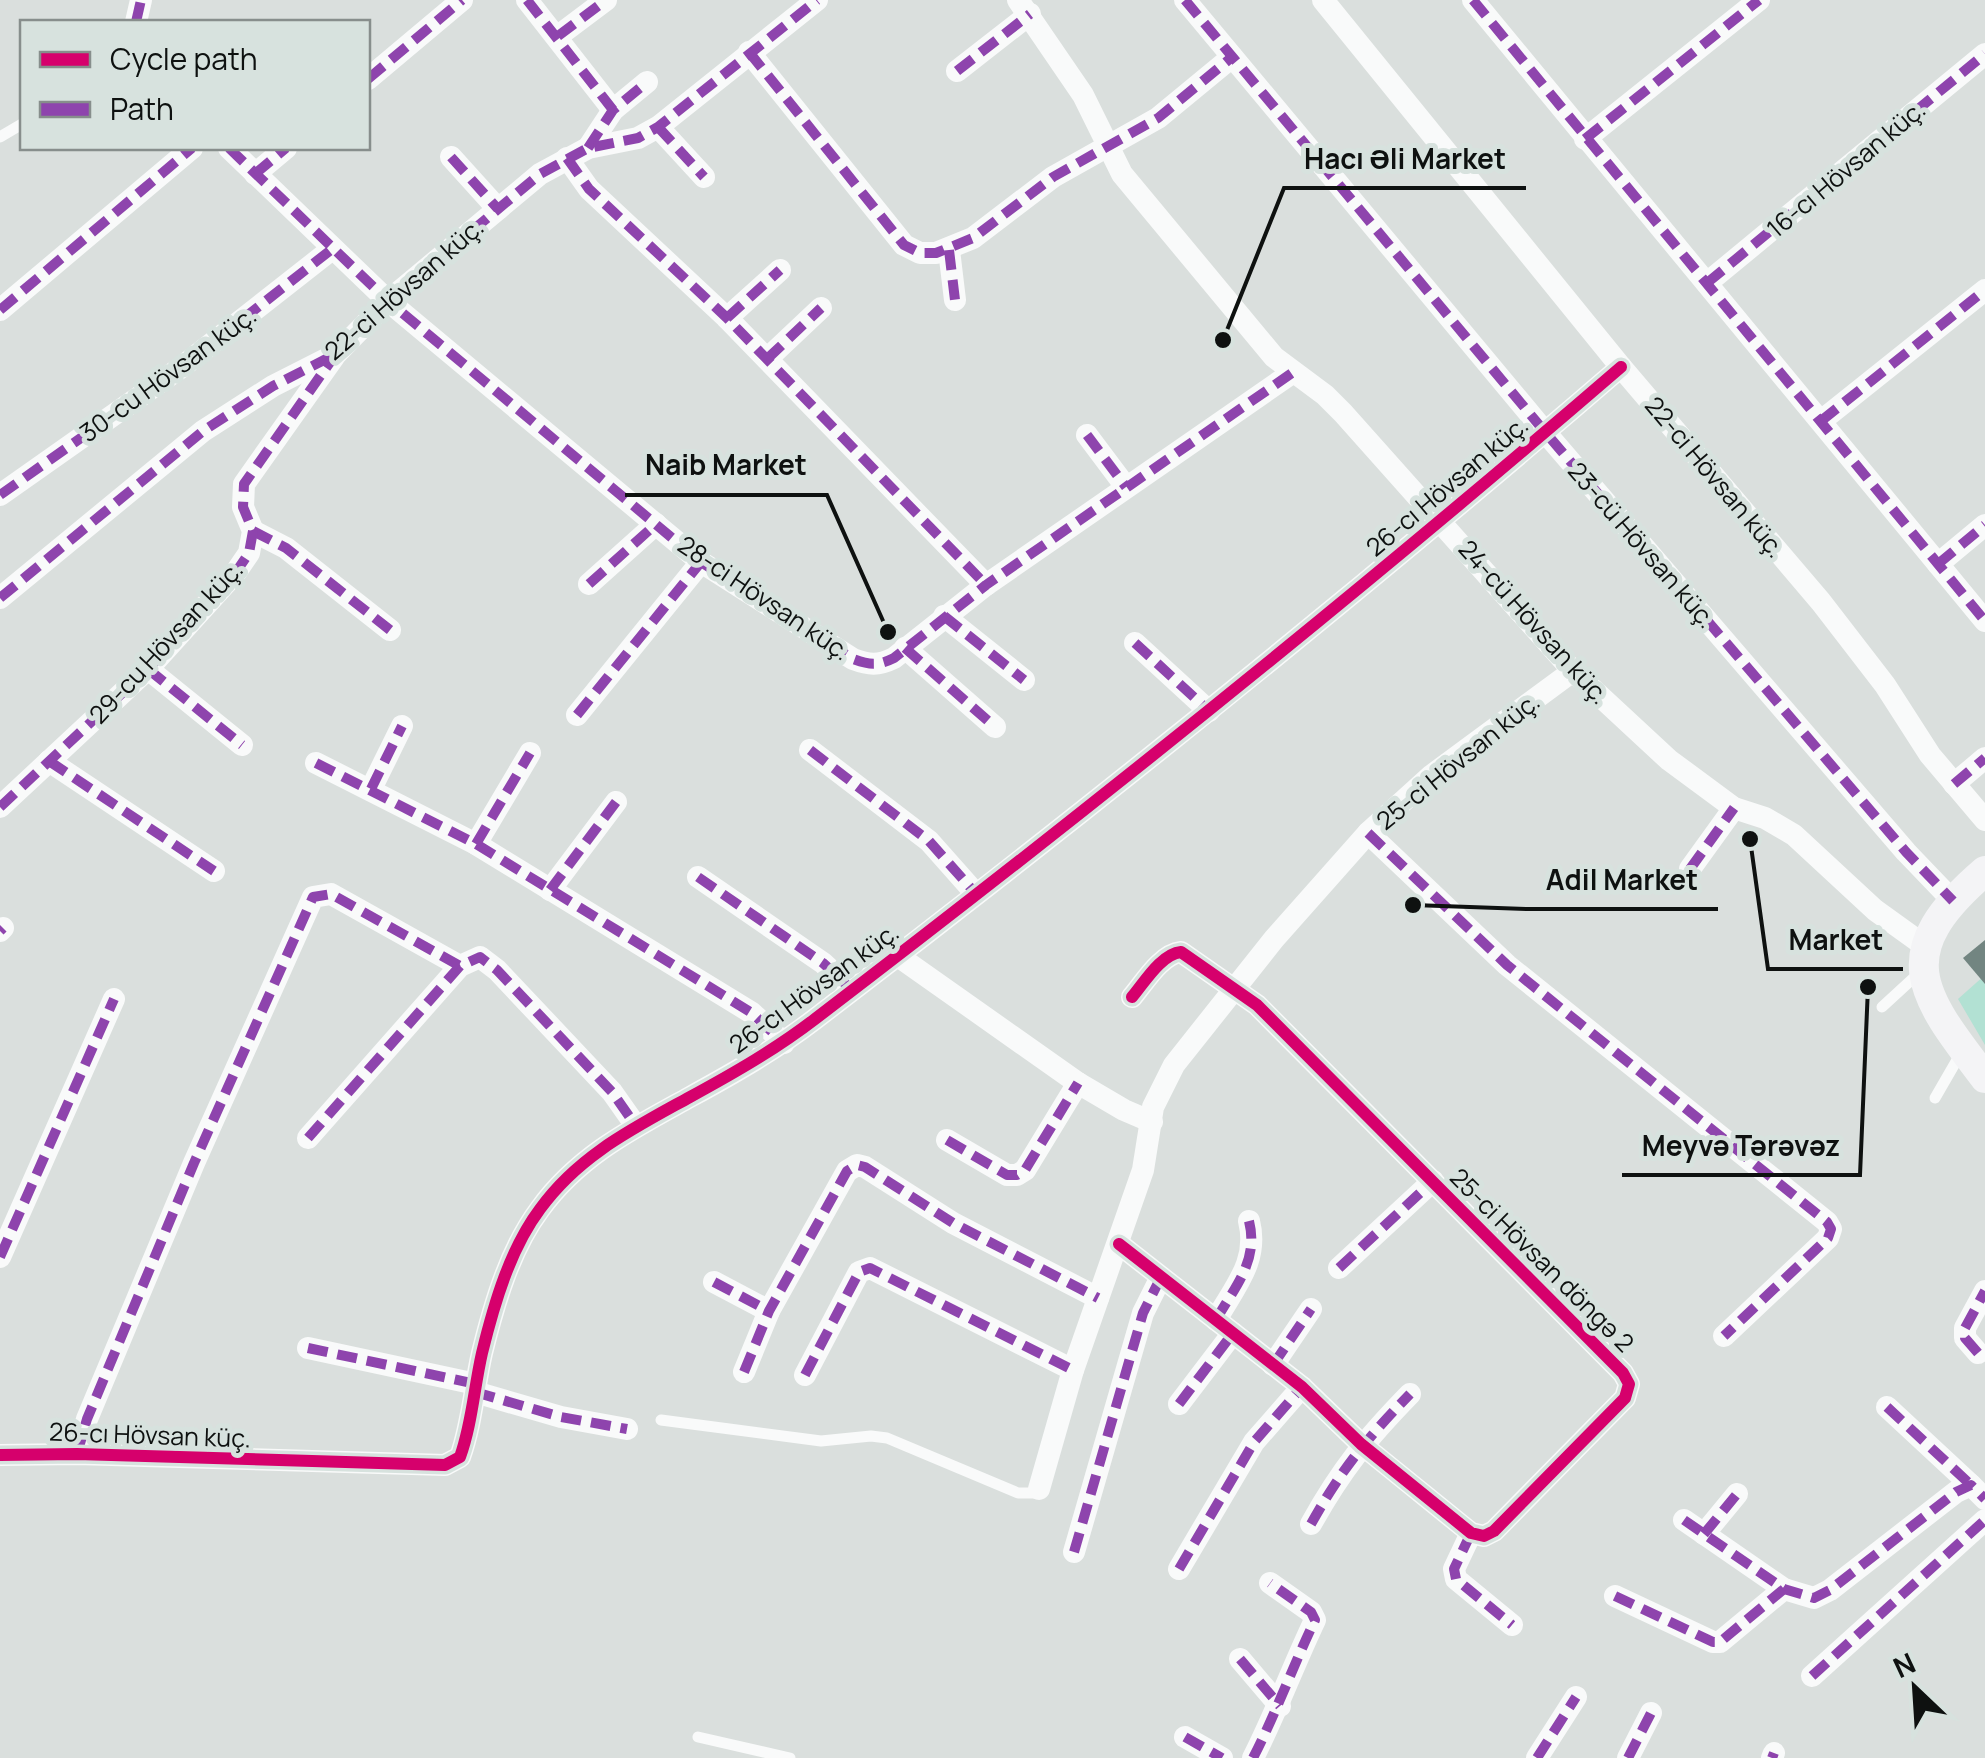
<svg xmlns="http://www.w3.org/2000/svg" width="1985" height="1758" viewBox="0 0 1985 1758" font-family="Manrope,sans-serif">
	<rect width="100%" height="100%" fill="#dadfdd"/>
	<path fill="#b2e1d3" d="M1985,975v70l-27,-46z"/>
	<path fill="#728581" d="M1985,940v44l-22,-26z"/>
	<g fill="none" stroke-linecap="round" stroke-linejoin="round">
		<g stroke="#f9fafa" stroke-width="11">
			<path d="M0,137l22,-13"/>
			<path d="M1882,1007l37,-34"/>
			<path d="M1935,1098l26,-45"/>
			<path d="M661,1420l160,21 50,-5 16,2 131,55h15l6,-4"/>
			<path d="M698,1737l92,21"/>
		</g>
		<g stroke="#f9fafa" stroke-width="22">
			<path d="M527,0l86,110"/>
			<path d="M1018,0l65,95 39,79 152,183 51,38 18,18 230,258 96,89 65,48 31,10 29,17 81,75 50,36"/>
			<path d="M1185,0l360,432 361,420 47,49"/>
			<path d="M1323,0l298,367 200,235 64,83 45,70 55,65"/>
			<path d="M1473,0l512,621"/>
			<path d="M136,22l5,-22"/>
			<path d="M558,36l48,-36"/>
			<path d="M749,52l155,193 16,8h16l37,-15 80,-61 105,-59 74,-61"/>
			<path d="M957,71l73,-57"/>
			<path d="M368,79l94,-79"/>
			<path d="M658,127l46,50"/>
			<path d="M1585,139l174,-139"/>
			<path d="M229,148l159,153 313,261 152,97c16,6 25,7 41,-1l92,-73 306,-212"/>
			<path d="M588,148l25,-38 34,-28"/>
			<path d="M451,157l47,52"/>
			<path d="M567,158l22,31 138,129 259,267"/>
			<path d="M255,174l31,-26"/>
			<path d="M949,250l6,50"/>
			<path d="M1707,283l278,-229"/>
			<path d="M0,310l192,-162"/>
			<path d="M727,318l53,-48"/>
			<path d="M767,359l54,-51"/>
			<path d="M1821,421l164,-131"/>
			<path d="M1087,435l39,52"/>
			<path d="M0,495l183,-129 149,-117"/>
			<path d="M253,531l33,17 104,82"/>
			<path d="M1938,564l47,-39"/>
			<path d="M589,584l67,-60"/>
			<path d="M0,598l203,-167 70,-45 63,-32 52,-53 152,-127 48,-26 50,-10 20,-11 159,-127"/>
			<path d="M944,616l80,64"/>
			<path d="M1135,643l74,68"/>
			<path d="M905,648l90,79"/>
			<path d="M148,669l94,76"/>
			<path d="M577,715l124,-153"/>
			<path d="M810,750l119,91 47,53"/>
			<path d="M49,761l165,110"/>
			<path d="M316,763l160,81 276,169 32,30"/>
			<path d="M1954,784l31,-26"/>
			<path d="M371,789l31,-63"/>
			<path d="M0,807l148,-138 88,-97 13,-19 4,-22 -10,-24 1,-23 90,-127"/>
			<path d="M1368,833l139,132 320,257 4,7 -3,9 -104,98"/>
			<path d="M476,844l54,-91"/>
			<path d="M1690,869l44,-61"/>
			<path d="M698,877l125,86 29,27"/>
			<path d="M550,890l66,-88"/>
			<path d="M0,931l3,-3"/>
			<path d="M898,956l180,127 46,27 28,12"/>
			<path d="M308,1138l152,-172 20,-9 17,13 115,122 24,34"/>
			<path d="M947,1140l60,35h10l8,-5 53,-87"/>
			<path d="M1119,1244l183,143 59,57 110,89 13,3 10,-5 131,-133 4,-14 -6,-11 -366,-368 -76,-53c-20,2 -37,31 -49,45"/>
			<path d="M0,1257l114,-258"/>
			<path d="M1339,1268l94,-87"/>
			<path d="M714,1282l55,29"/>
			<path d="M1216,1320c19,-34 43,-59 33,-99"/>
			<path d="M308,1348l168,36"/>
			<path d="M1978,1353l-13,-15v-10l20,-37"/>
			<path d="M1273,1365l38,-56"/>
			<path d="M744,1372l25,-61 78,-140 10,-6 8,2 88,56 145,75"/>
			<path d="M805,1375l54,-103 11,-4 203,102"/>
			<path d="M475,1392l86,25 66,12"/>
			<path d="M1179,1404l54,-71"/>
			<path d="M1887,1407l84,78"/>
			<path d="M77,1454l10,-35 107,-256 119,-266 18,-3 129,72"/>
			<path d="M0,1455l77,-1 368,11 15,-8c12,-33 14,-69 22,-104 12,-49 28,-104 58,-144 39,-54 94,-81 150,-112 44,-24 86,-48 125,-78 275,-210 544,-426 806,-652"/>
			<path d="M1039,1489l34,-119 70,-200 10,-63 21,-42 100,-126 94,-106 64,-58 141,-104"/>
			<path d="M1684,1520l100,69 30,9 16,-8 126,-98 15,-7 14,14"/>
			<path d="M1311,1524c30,-54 56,-86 99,-130"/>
			<path d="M1471,1533l-17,36 2,10 56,46"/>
			<path d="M1704,1534l33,-40"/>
			<path d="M1074,1552l69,-239 18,-36"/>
			<path d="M1179,1569l75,-127 48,-55"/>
			<path d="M1615,1596l98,46h7l64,-53"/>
			<path d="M1240,1659l40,47"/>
			<path d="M1812,1676l173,-156"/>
			<path d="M1185,1737l37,21"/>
			<path d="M1253,1758c23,-45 40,-92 62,-138l-4,-8 -41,-29"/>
			<path d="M1537,1758l39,-61"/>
			<path d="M1628,1758l23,-45"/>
			<path d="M1772,1758l2,-5"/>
		</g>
		<path stroke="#f4f4f6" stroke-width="30" d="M1985,871c-96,82 -66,121 0,207"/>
		<g stroke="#8e44ad" stroke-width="10" stroke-dasharray="20 10" stroke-linecap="butt">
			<path d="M527,0l86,110"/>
			<path d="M1185,0l360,432 361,420 47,49"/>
			<path d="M1473,0l512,621"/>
			<path d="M136,22l5,-22"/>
			<path d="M558,36l48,-36"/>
			<path d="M749,52l155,193 16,8h16l37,-15 80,-61 105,-59 74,-61"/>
			<path d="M957,71l73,-57"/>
			<path d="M368,79l94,-79"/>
			<path d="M658,127l46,50"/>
			<path d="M1585,139l174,-139"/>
			<path d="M229,148l159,153 313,261 152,97c16,6 25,7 41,-1l92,-73 306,-212"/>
			<path d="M588,148l25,-38 34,-28"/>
			<path d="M451,157l47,52"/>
			<path d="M567,158l22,31 138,129 259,267"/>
			<path d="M255,174l31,-26"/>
			<path d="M949,250l6,50"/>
			<path d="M1707,283l278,-229"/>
			<path d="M0,310l192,-162"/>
			<path d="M727,318l53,-48"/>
			<path d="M767,359l54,-51"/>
			<path d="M1821,421l164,-131"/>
			<path d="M1087,435l39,52"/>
			<path d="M0,495l183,-129 149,-117"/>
			<path d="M253,531l33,17 104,82"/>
			<path d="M1938,564l47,-39"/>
			<path d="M589,584l67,-60"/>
			<path d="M0,598l203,-167 70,-45 63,-32 52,-53 152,-127 48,-26 50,-10 20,-11 159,-127"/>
			<path d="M944,616l80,64"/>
			<path d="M1135,643l74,68"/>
			<path d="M905,648l90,79"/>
			<path d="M148,669l94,76"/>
			<path d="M577,715l124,-153"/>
			<path d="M810,750l119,91 47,53"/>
			<path d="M49,761l165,110"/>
			<path d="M316,763l160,81 276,169 32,30"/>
			<path d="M1954,784l31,-26"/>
			<path d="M371,789l31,-63"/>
			<path d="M0,807l148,-138 88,-97 13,-19 4,-22 -10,-24 1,-23 89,-126"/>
			<path d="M1368,833l139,132 320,257 4,7 -3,9 -104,98"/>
			<path d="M476,844l54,-91"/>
			<path d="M1690,869l44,-61"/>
			<path d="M698,877l125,86 29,27"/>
			<path d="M550,890l66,-88"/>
			<path d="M0,931l3,-3"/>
			<path d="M308,1138l152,-172 20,-9 17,13 115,122 24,34"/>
			<path d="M947,1140l60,35h10l8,-5 53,-87"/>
			<path d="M0,1257l114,-258"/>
			<path d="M1339,1268l94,-87"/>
			<path d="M714,1282l55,29"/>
			<path d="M1216,1320c19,-34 43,-59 33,-99"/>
			<path d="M308,1348l168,36"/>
			<path d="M1978,1353l-13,-15v-10l20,-37"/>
			<path d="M1273,1365l38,-56"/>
			<path d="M744,1372l25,-61 78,-140 10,-6 8,2 88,56 145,75"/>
			<path d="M805,1375l54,-103 11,-4 203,102"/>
			<path d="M475,1392l86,25 66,12"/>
			<path d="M1179,1404l54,-71"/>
			<path d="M1887,1407l84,78"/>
			<path d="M77,1454l10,-35 107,-256 119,-266 18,-3 129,72"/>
			<path d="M1684,1520l100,69 30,9 16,-8 126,-98 15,-7 14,14"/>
			<path d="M1311,1524c30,-54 56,-86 99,-130"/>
			<path d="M1471,1533l-17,36 2,10 56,46"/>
			<path d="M1704,1534l33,-40"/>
			<path d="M1074,1552l69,-239 18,-36"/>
			<path d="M1179,1569l75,-127 48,-55"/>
			<path d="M1615,1596l98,46h7l64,-53"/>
			<path d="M1240,1659l40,47"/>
			<path d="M1812,1676l173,-156"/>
			<path d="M1185,1737l37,21"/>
			<path d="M1253,1758c23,-45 40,-92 62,-138l-4,-8 -41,-29"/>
			<path d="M1537,1758l39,-61"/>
			<path d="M1628,1758l23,-45"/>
			<path d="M1772,1758l2,-5"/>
		</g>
		<g stroke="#d7e2de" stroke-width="19">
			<g id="cycleway">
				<path d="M1119,1244l183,143 59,57 110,89 13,3 10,-5 131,-133 4,-14 -6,-11 -366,-368 -76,-53c-20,2 -37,31 -49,45"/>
				<path d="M0,1455l77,-1 368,11 15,-8c12,-33 14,-69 22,-104 12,-49 28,-104 58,-144 39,-54 94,-81 150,-112 44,-24 86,-48 125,-78 275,-210 544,-426 806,-652"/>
			</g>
		</g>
		<use href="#cycleway" stroke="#d6006c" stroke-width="12"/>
	</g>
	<g text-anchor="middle" stroke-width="10" stroke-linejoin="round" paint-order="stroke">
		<g font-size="25" fill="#0e1110" stroke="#d7e2de">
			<text transform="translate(1846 169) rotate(-40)" y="9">16-cı Hövsan küç.</text>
			<text transform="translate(404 289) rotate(-41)" y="9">22-ci Hövsan küç.</text>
			<text transform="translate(168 374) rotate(-36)" y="9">30-cu Hövsan küç.</text>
			<text transform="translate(1715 477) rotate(50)" y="9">22-ci Hövsan küç.</text>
			<text transform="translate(1447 486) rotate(-40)" y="9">26-cı Hövsan küç.</text>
			<text transform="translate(1642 545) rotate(49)" y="9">23-cü Hövsan küç.</text>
			<text transform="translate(764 598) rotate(34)" y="9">28-ci Hövsan küç.</text>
			<text transform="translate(1534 622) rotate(48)" y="9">24-cü Hövsan küç.</text>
			<text transform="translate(166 642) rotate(-47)" y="9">29-cu Hövsan küç.</text>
			<text transform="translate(1458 761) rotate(-39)" y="9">25-ci Hövsan küç.</text>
			<text transform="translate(814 988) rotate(-36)" y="9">26-cı Hövsan küç.</text>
			<text transform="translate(1542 1260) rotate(45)" y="9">25-ci Hövsan döngə 2</text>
			<text transform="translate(150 1435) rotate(2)" y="9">26-cı Hövsan küç.</text>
		</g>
	</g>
	<path fill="none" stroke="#0e1110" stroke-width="4" d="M1223 340L1284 188H1526M888 632L827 495H625M1413 905L1526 909H1718M1750 839L1768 969H1903M1868 987L1860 1175H1622"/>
	<g fill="#0e1110" stroke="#d7e2de" stroke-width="4">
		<circle cx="1223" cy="340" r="10"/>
		<circle cx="888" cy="632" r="10"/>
		<circle cx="1413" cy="905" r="10"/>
		<circle cx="1750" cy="839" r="10"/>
		<circle cx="1868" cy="987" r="10"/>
	</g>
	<g font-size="28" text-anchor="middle" font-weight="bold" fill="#0e1110" stroke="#d7e2de" stroke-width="10" stroke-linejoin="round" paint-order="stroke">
		<text x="1405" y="169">Hacı Əli Market</text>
		<text x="726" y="475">Naib Market</text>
		<text x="1622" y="890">Adil Market</text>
		<text x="1836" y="950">Market</text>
		<text x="1741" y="1156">Meyvə Tərəvəz</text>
	</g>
	<rect x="20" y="20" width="350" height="130" fill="#d7e2de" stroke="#878e8c" stroke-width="2.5"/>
	<rect x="40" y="52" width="50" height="15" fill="#d6006c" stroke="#878e8c" stroke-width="2.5"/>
	<text x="110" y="70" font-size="30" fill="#0e1110">Cycle path</text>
	<rect x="40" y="102" width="50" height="15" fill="#8e44ad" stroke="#878e8c" stroke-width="2.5"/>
	<text x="110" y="120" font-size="30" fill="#0e1110">Path</text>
	<g transform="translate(1915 1688) rotate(335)" stroke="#d7e2de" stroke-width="8" paint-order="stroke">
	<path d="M0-8L18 38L0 25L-18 38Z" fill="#0e1110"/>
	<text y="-15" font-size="28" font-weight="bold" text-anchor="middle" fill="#0e1110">N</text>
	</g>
</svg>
